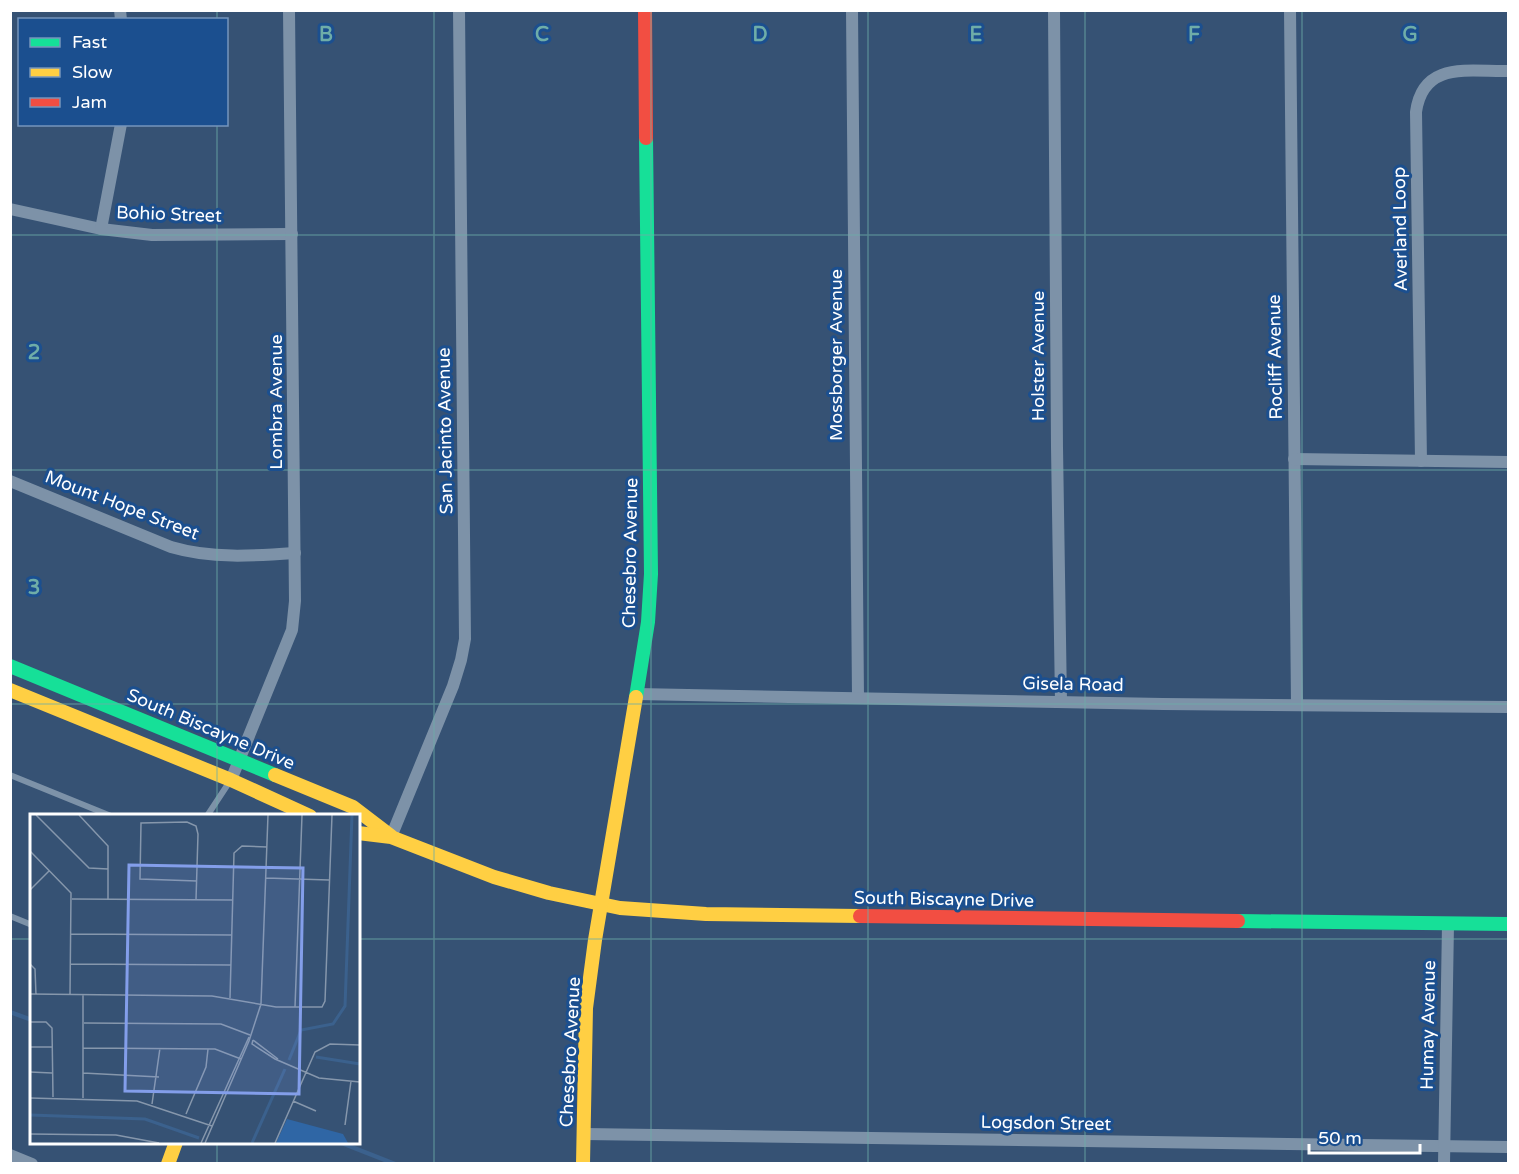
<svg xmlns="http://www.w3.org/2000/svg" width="1519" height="1174" viewBox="0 0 1519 1174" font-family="'Varela Round',sans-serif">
	<rect width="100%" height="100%" fill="#365274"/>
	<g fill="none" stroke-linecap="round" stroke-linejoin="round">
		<g stroke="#3b618d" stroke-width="4.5">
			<path d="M10,1012l22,8"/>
			<path d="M339,1142l56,22"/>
		</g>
		<g stroke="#7d92a8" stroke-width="6">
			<path d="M10,775l101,41"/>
			<path d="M207,816l23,-35"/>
			<path d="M10,916l22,9"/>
		</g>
		<g stroke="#7d92a8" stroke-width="12">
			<path d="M120,10l1,10"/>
			<path d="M852,10l6,688"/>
			<path d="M1054,10l3,437 4,255"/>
			<path d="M1290,10l7,694"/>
			<path d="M10,209l91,20 51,6 140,-1"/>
			<path d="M101,229l20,-105"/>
			<path d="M1294,459l214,3"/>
			<path d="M1421,461l-5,-349c7,-52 54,-40 92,-41"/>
			<path d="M10,481l161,66c41,12 82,9 124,6"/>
			<path d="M637,694l526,10 345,3"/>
			<path d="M231,780l61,-150 3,-29 -6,-591"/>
			<path d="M391,837l62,-151 8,-26 4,-21 -6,-629"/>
			<path d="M584,1134l924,13"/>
			<path d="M10,1155l22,9"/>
			<path d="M1444,1164l4,-240"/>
		</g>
		<g stroke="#16e098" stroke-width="14">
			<path d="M10,666l265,109"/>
			<path d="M636,697l12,-75 3,-48 -5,-436"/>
			<path d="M1238,921l270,3"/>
		</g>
		<g stroke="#ffcf43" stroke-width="14">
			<path d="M10,690l221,90 79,36"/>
			<path d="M275,775l78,32 38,29"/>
			<path d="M358,833l33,4 103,40 55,16 71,15 86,6 154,2"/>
			<path d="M168,1164l8,-22"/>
			<path d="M583,1164l3,-156 9,-68 41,-243"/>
		</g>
		<g stroke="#f24e42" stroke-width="14">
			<path d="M645,10l1,128"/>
			<path d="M860,916l378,5"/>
		</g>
	</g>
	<path fill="none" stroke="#6fada8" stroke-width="1.5" stroke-opacity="0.55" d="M217,10v10M434,10v1154M651,10v1154M868,10v1154M1085,10v1154M1302,10v1154M217,124v692M10,235h1498M10,470h1498M10,704h1498M10,939h22M358,939h1150M217,1142v22"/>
	<g text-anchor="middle" stroke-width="6" stroke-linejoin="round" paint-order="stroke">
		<g font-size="18" fill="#fff" stroke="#1b4f8f">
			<text transform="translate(169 214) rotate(2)" y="6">Bohio Street</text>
			<text transform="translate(1400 229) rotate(-91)" y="6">Averland Loop</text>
			<text transform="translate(836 355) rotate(-90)" y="6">Mossborger Avenue</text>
			<text transform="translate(1038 356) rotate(-90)" y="6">Holster Avenue</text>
			<text transform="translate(1275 357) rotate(-91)" y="6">Rocliff Avenue</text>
			<text transform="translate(276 402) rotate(-90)" y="6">Lombra Avenue</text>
			<text transform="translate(445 431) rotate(-91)" y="6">San Jacinto Avenue</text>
			<text transform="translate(122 505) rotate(21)" y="6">Mount Hope Street</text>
			<text transform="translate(630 553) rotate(-89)" y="6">Chesebro Avenue</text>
			<text transform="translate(1073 684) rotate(1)" y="6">Gisela Road</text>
			<text transform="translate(211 729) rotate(23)" y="6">South Biscayne Drive</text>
			<text transform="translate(944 899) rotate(1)" y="6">South Biscayne Drive</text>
			<text transform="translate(1428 1025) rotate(-89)" y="6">Humay Avenue</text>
			<text transform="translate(570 1052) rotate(-87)" y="6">Chesebro Avenue</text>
			<text transform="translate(1046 1123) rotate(1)" y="6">Logsdon Street</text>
		</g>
	</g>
	<g transform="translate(30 814)">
		<rect width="330" height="330" fill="#365274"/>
		<path d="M257,305l56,15 5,9h-72z" fill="#2f66a5"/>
		<path fill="none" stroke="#3b618d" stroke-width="3" d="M286,243l44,7M259,246l12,-30 32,-6 12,-18 7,-191M0,301l115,4 54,19M222,329l33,-74"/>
		<path fill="none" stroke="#8697ac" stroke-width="1.5" d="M6,1l53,53 19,1M49,1l29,31v53M0,37l41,42 -1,102M236,64l63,2M0,76l19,-19M42,85l161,1M166,86l2,-66 -2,-8 -9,-4 -46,1 -1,56 57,2M41,120l161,1M0,150l5,5 1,26M40,150l161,1M0,180l182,2 64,11h46l3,-6 7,-186M200,184l4,-145 8,-7 25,1M265,193l7,-192M0,208h16l6,6 1,69M54,209l137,1 29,11M223,226l-1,4 23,15 44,19 41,4M223,226l25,19M0,233h23M53,234l132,1 26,10M0,258l22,1M53,259l76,4M0,284l107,3 75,25M53,284v-103M263,287l23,10M122,290l8,-56M156,300l20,-47 2,-18M315,311l6,-44M0,320l86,1 43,8M171,329l48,-106M175,329l44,-102 12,-37 7,-189M245,329l40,-91 15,-8 30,1"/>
		<path fill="#839eea" fill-opacity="0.15" stroke="#839eea" stroke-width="3" d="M99,51l174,3 -4,226 -174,-3z"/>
		<rect width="330" height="330" fill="none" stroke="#fff" stroke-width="3"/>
	</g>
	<g font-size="20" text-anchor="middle" font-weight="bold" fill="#6fada8" stroke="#1b4f8f" stroke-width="6" stroke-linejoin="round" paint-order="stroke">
		<text x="326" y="41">B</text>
		<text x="542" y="41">C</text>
		<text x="760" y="41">D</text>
		<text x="976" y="41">E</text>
		<text x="1194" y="41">F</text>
		<text x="1410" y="41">G</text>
		<text x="34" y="359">2</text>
		<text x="34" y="594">3</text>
	</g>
	<rect width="1519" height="1174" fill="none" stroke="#ffffff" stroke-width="24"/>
	<rect x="18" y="18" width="210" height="108" fill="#1b4f8f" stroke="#7695bc" stroke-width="1.5"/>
	<rect x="30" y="38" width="30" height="9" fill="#16e098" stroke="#7695bc" stroke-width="1.5"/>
	<text x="72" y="48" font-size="18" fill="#ffffff">Fast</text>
	<rect x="30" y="68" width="30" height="9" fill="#ffcf43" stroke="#7695bc" stroke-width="1.5"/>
	<text x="72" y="78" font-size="18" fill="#ffffff">Slow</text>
	<rect x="30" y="98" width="30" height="9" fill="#f24e42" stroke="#7695bc" stroke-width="1.5"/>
	<text x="72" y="108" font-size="18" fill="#ffffff">Jam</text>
	<path d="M1309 1144v9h111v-9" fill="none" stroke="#ffffff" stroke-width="3"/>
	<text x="1318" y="1144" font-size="18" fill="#ffffff" stroke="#1b4f8f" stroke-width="4.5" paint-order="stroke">50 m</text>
</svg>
